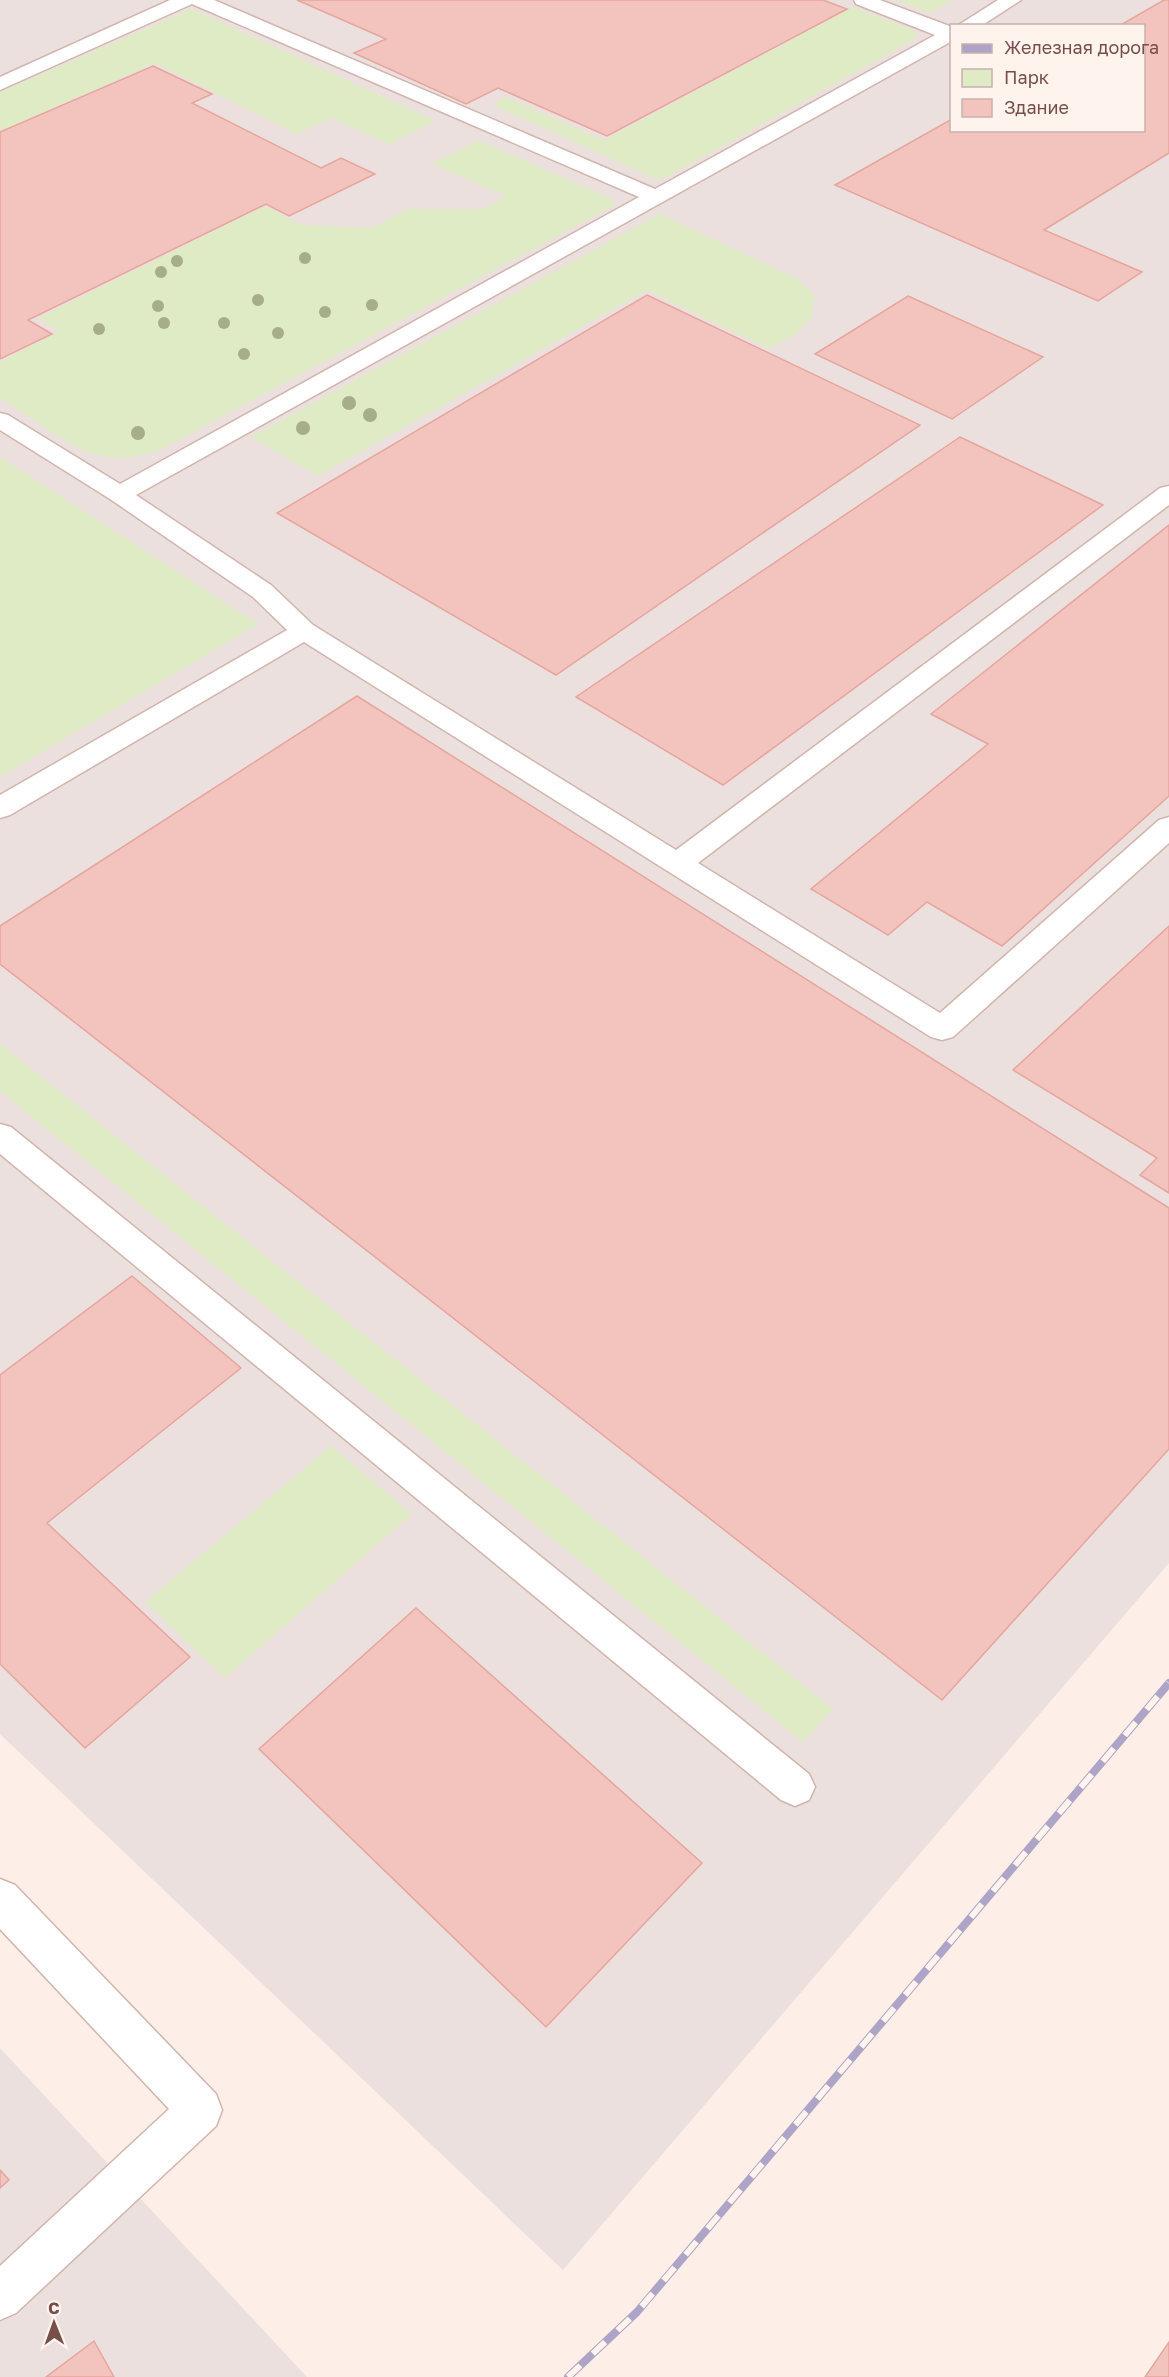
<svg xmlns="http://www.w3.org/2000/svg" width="1169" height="2377" viewBox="0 0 1169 2377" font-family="'Golos Text',sans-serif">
	<rect width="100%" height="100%" fill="#fdeee7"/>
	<g fill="#ebe0dd" fill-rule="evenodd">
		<path d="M0,0h1169v1563l-606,707 -563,-536zM952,26h192v104h-192z"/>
		<path d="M0,2048l307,329h-307z"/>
	</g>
	<g fill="#dfebc4">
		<path d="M896,0h57l-24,13z"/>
		<path d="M853,7l61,23 3,8 -254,141h-7l-163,-74 13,-8 98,43z"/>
		<path d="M192,9l244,112 -47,23 -58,-26 -34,16 -142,-71 -155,68v-39z"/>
		<path d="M479,140l132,59 4,6 -457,246c-19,5 -37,9 -56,5 -27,-4 -77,-43 -102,-58v-36l59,-31 -21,-13 227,-112 36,19 71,3 36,-19h76l22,-13 -74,-32z"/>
		<path d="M660,214l138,65 16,17 -2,21 -18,18 -25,14 -122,-59 -329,186 -67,-39z"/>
		<path d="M0,457l258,167 -258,153z"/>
		<path d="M0,1044l833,665 -30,33 -803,-651z"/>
		<path d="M331,1446l81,68 -187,164 -80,-76z"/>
	</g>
	<g fill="#f3c4be" stroke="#e6a59d" stroke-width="1.5">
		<path d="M297,0h526l24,9 -240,127 -109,-48 -32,16 -112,-51 32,-14z"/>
		<path d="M1164,0h5v153l-125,77 98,42 -44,29 -263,-116 117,-66v11h192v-104h-25z"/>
		<path d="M153,66l59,28 -20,9 129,65 20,-10 34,16 -86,42 -23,-12 -238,116 24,14 -52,25v-227z"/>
		<path d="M647,295l273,130 -364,250 -279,-162z"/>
		<path d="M908,296l135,61 -91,62 -137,-65z"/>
		<path d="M960,437l143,68 -380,280 -147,-88z"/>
		<path d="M1169,525v271l-167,150 -75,-44 -39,33 -77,-46 177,-145 -57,-30z"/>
		<path d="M357,696l812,512v241l-227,251 -942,-736v-38z"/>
		<path d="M1169,926v267l-29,-18 17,-17 -144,-88z"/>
		<path d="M132,1276l109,92 -194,155 143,134 -105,91 -85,-84v-289z"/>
		<path d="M416,1608l286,255 -156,164 -287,-278z"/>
		<path d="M0,2170l9,10 -9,8z"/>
		<path d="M94,2341l20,36h-68z"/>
		<path d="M1169,2342v35h-24z"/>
	</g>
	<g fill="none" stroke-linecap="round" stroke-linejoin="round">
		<g stroke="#d1b5ae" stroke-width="3">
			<g id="lane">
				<path d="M170,0h44l441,189 280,-154 -79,-31 -2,-4h26l72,27v14l-816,454 135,90 42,40 363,225 484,-362 9,-2v19l-471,358 242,150 219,-193 10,-3v26l-216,194 -11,3 -11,-3 -627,-395 -294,173 -10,3v-23l287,-165 -34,-33 -143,-98 -110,-69v-17l8,2 112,69 519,-287 -447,-193 -192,86v-13z"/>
				<path d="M998,0h23l-40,26h-24z"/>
				<path d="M0,1124l11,3 798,647 6,13 -6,13 -14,6 -14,-6 -781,-646z"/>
				<path d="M0,1879l15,6 201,209 6,16 -6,16 -200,187 -16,7v-54l169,-157 -169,-180z"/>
			</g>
		</g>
		<use href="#lane" fill="#fff" fill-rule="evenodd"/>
		<g stroke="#ada4c7" stroke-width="8">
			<path id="rail" d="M568,2377l69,-65 532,-629"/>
		</g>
		<use href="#rail" stroke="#fff3ed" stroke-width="6" stroke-dasharray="17" stroke-linecap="butt"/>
	</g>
	<g fill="#a6ad8b">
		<circle cx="305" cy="258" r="6"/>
		<circle cx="177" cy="261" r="6"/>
		<circle cx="161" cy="272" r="6"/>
		<circle cx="258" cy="300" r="6"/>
		<circle cx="372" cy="305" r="6"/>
		<circle cx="158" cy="306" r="6"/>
		<circle cx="325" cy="312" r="6"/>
		<circle cx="164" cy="323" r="6"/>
		<circle cx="224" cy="323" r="6"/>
		<circle cx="99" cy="329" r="6"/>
		<circle cx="278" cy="333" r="6"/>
		<circle cx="244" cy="354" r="6"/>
		<circle cx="349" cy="403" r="7"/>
		<circle cx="370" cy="415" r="7"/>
		<circle cx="303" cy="428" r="7"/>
		<circle cx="138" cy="433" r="7"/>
	</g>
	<rect x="950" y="24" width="195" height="108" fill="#fff3ed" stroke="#c9b1ac" stroke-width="1.5"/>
	<rect x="962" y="44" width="30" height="9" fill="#ada4c7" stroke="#c9b1ac" stroke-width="1.5"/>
	<text x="1004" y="54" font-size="18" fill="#774e4a">Железная дорога</text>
	<rect x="962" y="69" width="30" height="18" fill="#dfebc4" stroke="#c9b1ac" stroke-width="1.5"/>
	<text x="1004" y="84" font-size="18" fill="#774e4a">Парк</text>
	<rect x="962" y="99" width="30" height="18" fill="#f3c4be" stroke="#c9b1ac" stroke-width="1.5"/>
	<text x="1004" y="114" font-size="18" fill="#774e4a">Здание</text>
	<g transform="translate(54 2323) rotate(359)" stroke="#fff3ed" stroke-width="4.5" paint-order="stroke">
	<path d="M0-4.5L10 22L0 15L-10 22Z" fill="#774e4a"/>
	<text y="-9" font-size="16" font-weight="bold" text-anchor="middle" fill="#774e4a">С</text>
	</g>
</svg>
